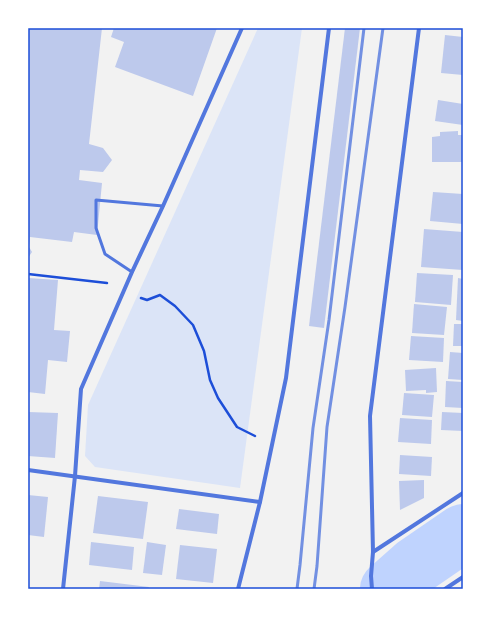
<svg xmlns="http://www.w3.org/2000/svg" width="491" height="617" viewBox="0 0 491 617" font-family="'DejaVu Sans',sans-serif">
	<rect width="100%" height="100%" fill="#f2f2f2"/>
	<path fill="#dbe4f7" d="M258,28h44l-62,460 -145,-21 -10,-11 3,-51z"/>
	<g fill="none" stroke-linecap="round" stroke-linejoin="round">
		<path stroke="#bfd3fe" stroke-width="58" d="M389,589l26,-23 48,-33"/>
	</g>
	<g fill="#bdc9ec">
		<path d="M28,28h74l-13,116 14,4 9,12 -9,12 -23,-2 -1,10 23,3 -5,52 -23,-3 -2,10 -42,-5 -1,10 3,5 -4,6z"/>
		<path d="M114,28h103l-24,68 -78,-29 9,-25 -13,-5z"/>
		<path d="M345,28h15l-36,300 -15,-2z"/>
		<path d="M445,35l18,2v38l-22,-2z"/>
		<path d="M438,100l25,4v21l-28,-4z"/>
		<path d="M458,131v4h5v27h-31v-25l8,-1v-4z"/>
		<path d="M433,192l30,2v30l-33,-3z"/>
		<path d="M424,229l39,3v38l-42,-3z"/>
		<path d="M417,273l36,2 -2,30 -36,-3z"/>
		<path d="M28,278l30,2 -4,50 16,1 -3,31 -19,-2 -3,34 -17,-2z"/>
		<path d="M458,278l5,1v42l-7,-1z"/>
		<path d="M414,304l33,3 -3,28 -32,-2z"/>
		<path d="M454,324h9v22h-10z"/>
		<path d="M411,336l33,2 -1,24 -34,-2z"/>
		<path d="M450,352l13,1v27l-15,-1z"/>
		<path d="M436,368l1,24 -11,1v-3l-20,1 -1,-21z"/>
		<path d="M446,381l17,1v26l-18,-1z"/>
		<path d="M404,393l30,2 -2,22 -30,-2z"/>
		<path d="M28,412l30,1 -3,45 -27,-2z"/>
		<path d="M442,412l21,1v18l-22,-1z"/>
		<path d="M400,418l32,2 -1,24 -33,-2z"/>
		<path d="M400,455l32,2 -1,19 -32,-2z"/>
		<path d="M424,480v18l-24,12 -1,-29z"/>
		<path d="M28,495l20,2 -4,40 -16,-2z"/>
		<path d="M98,496l50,6 -5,37 -50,-6z"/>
		<path d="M179,509l40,5 -2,20 -41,-5z"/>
		<path d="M91,542l43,5 -2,23 -43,-5z"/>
		<path d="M147,542l19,3 -4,30 -19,-2z"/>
		<path d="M180,545l37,4 -4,34 -37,-4z"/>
		<path d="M100,581l49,6 -1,2h-49z"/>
	</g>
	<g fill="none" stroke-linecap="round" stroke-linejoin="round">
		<g stroke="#1d4ed8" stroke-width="2.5">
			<path d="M28,274l79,9"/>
			<path d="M141,298l6,2 13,-5 15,11 18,19 11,26 6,29 8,18 19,29 18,9"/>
		</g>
		<path stroke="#5277de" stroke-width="3" d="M132,272l-27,-18 -9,-26v-28l67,6"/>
		<g stroke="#5277de" stroke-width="4">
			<path d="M28,470l232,32"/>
			<path d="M373,552l90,-59"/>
			<path d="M63,589l12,-113 6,-87 51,-117 31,-66 79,-178"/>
			<path d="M238,589l22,-87 26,-124 43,-350"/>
			<path d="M372,589l-1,-13 2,-24 -3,-136 49,-388"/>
			<path d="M445,589l18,-12"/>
		</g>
		<g stroke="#7290e2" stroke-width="3">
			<path d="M297,589l3,-24 13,-137 16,-108 35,-292"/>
			<path d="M314,589l3,-23 10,-139 18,-120 38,-279"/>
		</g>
	</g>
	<rect width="491" height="617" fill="none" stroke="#ffffff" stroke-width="58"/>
	<rect x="29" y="29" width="433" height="559" fill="none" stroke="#1d4ed8" stroke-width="1.5"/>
</svg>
